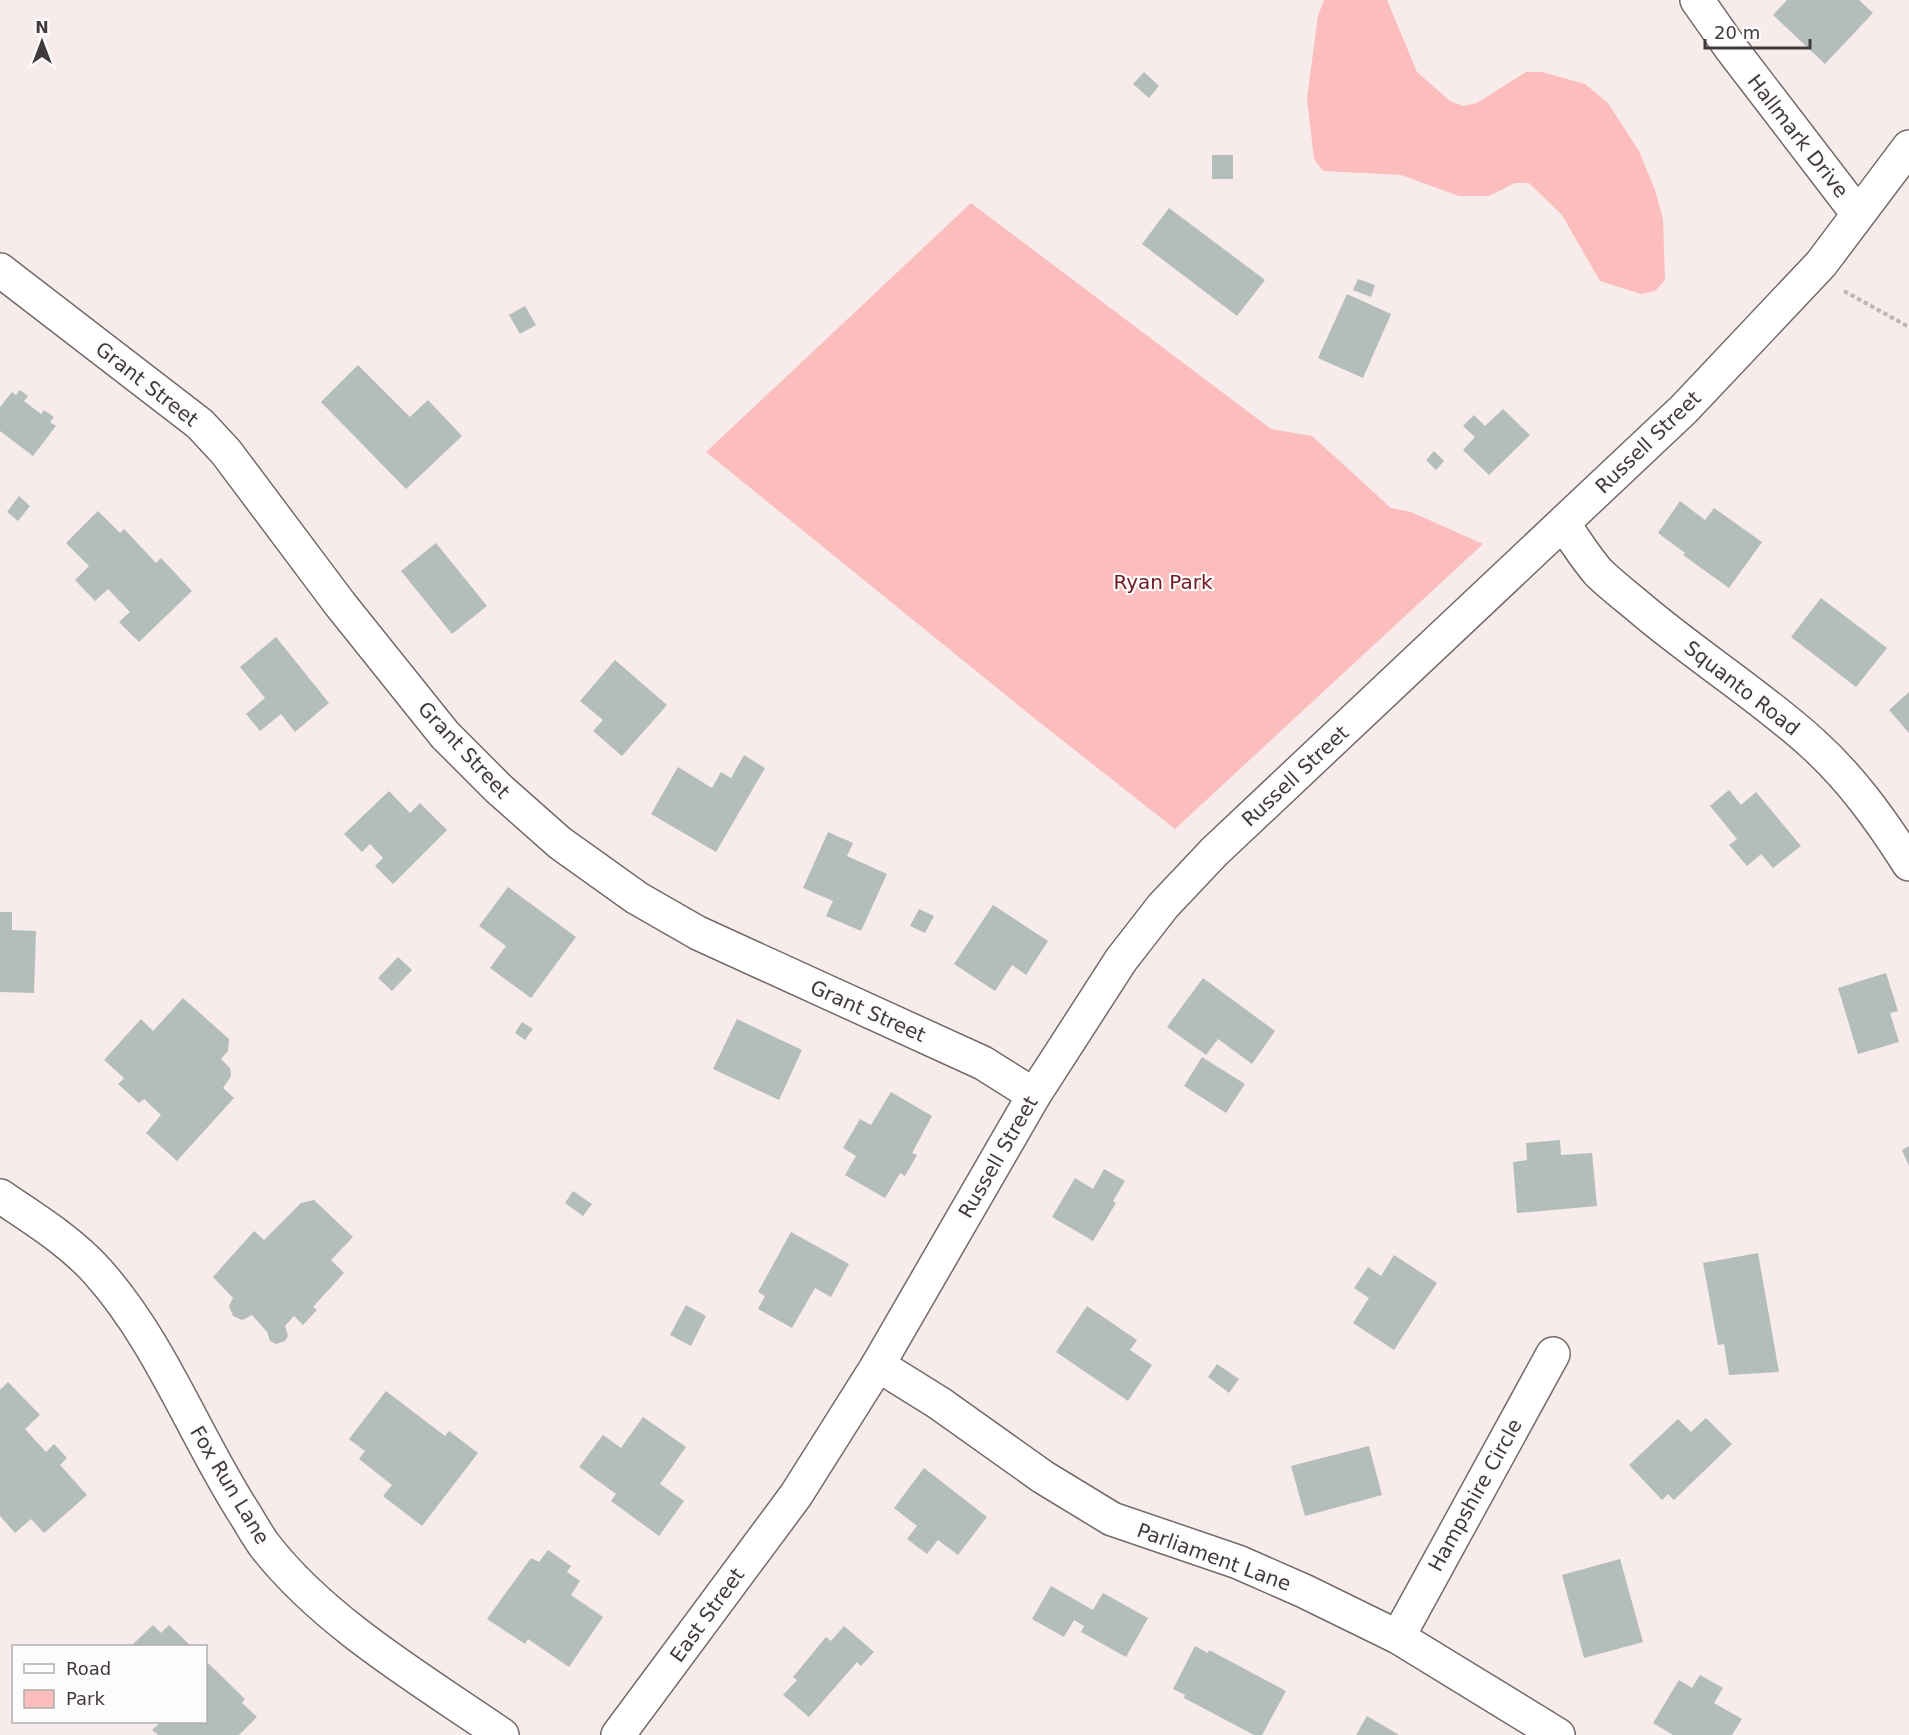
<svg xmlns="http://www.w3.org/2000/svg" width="1909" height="1735" viewBox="0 0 1909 1735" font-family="'DejaVu Sans',sans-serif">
	<rect width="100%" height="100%" fill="#f7ebeb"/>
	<g fill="#fcbebd">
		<path d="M1324,0h63l30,72 33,29 13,5 14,-3 49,-31h16l43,12 23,19 31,48 16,39 8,29 2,61 -10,11 -14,3 -41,-13 -38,-66 -33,-32h-14l-26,13h-30l-58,-21 -78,-4 -9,-12 -7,-61 11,-82z"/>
		<path d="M971,203l300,226 41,7 79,72 20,4 72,32 -308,285 -141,-111 -328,-266z"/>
	</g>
	<g fill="#b3bebb">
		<path d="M1787,0h72l14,13 -48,51 -52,-49z"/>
		<path d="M1144,72l15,14 -10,12 -16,-14z"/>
		<rect x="1212" y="155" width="21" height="24"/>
		<path d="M1169,208l96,72 -28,36 -95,-72z"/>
		<path d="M1358,279l17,6 -4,12 -18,-7z"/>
		<path d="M1347,294l44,20 -28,64 -45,-20z"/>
		<path d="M525,306l11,19 -16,9 -11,-19z"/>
		<path d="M358,365l52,52 18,-17 34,36 -56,53 -85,-87z"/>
		<path d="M20,390l8,6 -4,5 17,13 3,-4 10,7 -4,5 6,4 -23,30 -33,-25v-24l12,-15 4,3z"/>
		<path d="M1503,409l27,26 -41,40 -26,-25 12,-13 -12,-11 11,-11 11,11z"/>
		<path d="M1434,451l10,10 -8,9 -10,-10z"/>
		<path d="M19,496l11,10 -12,15 -11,-9z"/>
		<path d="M1680,501l25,19 9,-12 48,34 -33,46 -46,-33 2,-2 -27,-20z"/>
		<path d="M98,511l22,22 4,-4 32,34 5,-5 31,33 -53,51 -20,-20 11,-10 -22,-23 -13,12 -20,-21 14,-14 -23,-23z"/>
		<path d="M436,543l51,63 -35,28 -51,-63z"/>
		<path d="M1821,598l66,50 -31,39 -65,-50z"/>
		<path d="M276,637l53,66 -34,29 -14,-18 -21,17 -14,-17 19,-16 -25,-31z"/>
		<path d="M615,660l52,45 -45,51 -29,-25 10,-11 -23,-19z"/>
		<path d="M1909,692v41l-20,-23z"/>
		<path d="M744,755l21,13 -49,84 -65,-38 27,-47 34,21 9,-16 10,6z"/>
		<path d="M1729,790l12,15 15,-13 45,54 -28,22 -12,-14 -14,12 -18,-21 8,-6 -27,-33z"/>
		<path d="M389,791l21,22 10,-10 27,27 -54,54 -18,-18 8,-8 -13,-14 -8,8 -18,-18z"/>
		<path d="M828,832l25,11 -6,13 40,18 -26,57 -35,-15 7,-15 -30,-13z"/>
		<path d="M508,887l68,50 -45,61 -41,-30 16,-22 -27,-20z"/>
		<path d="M993,905l55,36 -22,34 -14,-10 -17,26 -41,-27z"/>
		<path d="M919,909l15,7 -9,17 -15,-7z"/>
		<path d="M0,912h12v18l24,1 -2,62 -34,-1z"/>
		<path d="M398,957l14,13 -20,21 -14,-13z"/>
		<path d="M1886,973l12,38 -8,2 9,29 -41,12 -20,-66z"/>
		<path d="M1203,978l72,53 -23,33 -34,-25 -12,16 -39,-28z"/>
		<path d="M183,998l46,41 -1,12 -7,8 9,9 1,8 -8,12 11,10 -57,63 -31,-28 15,-18 -17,-16 -5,4 -21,-19 6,-6 -20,-18 37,-41 12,12z"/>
		<path d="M737,1019l65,31 -23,50 -66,-31z"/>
		<path d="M522,1022l11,7 -8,11 -10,-7z"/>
		<path d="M1202,1057l43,27 -19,29 -42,-27z"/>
		<path d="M891,1092l41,24 -20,37 5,2 -12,21 -5,-3 -15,25 -40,-23 11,-19 -13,-8 17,-29 11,6z"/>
		<path d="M1560,1140l1,15 31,-2 5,53 -80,7 -4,-51 14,-2 -1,-17z"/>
		<path d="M1909,1146v20l-7,-16z"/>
		<path d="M1104,1169l21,12 -12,20 3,2 -23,38 -41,-24 23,-39 18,11z"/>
		<path d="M573,1191l19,13 -9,12 -18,-13z"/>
		<path d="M314,1200l39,37 -22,23 13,13 -31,34 4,3 -14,15 -9,-9 -9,10 3,10 -3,5 -9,3 -6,-3 -3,-9 -15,-17 -10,5 -9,-4 -4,-10 4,-8 -20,-21 41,-46 10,9 37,-37z"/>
		<path d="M791,1232l58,32 -18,33 -16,-9 -23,40 -34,-19 7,-13 -7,-4z"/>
		<path d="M1758,1253l21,119 -50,3 -5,-31 -6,1 -15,-82z"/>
		<path d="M1394,1255l43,28 -43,67 -41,-27 16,-25 -15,-10 14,-21 13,9z"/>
		<path d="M686,1305l20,11 -15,30 -21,-11z"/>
		<path d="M1087,1306l50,34 -7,10 22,15 -24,36 -72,-49z"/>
		<path d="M1217,1364l22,15 -10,14 -21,-16z"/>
		<path d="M8,1382l32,33 -15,14 21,23 8,-8 13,14 -7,7 27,30 -43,38 -13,-14 -16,14 -15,-17v-126z"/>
		<path d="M386,1391l59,45 4,-5 29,22 -56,73 -39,-30 9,-11 -33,-26 6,-8 -16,-12z"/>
		<path d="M643,1417l43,30 -26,37 24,17 -25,35 -48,-35 5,-7 -37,-27 24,-32 18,13z"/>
		<path d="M1706,1418l26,26 -58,56 -6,-6 -6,6 -33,-35 49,-46 13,13z"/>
		<path d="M1369,1446l13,49 -77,21 -14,-50z"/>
		<path d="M924,1468l63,49 -29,38 -20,-15 -11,14 -20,-15 10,-13 -23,-18z"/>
		<path d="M548,1550l23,16 -4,6 13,9 -9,14 32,22 -34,50 -41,-28 -3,5 -38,-25 44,-61 8,4z"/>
		<path d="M1620,1559l23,83 -59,16 -22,-83z"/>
		<path d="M1051,1586l42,24 10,-17 45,25 -22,39 -45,-25 3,-6 -10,-6 -10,17 -32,-18z"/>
		<path d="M153,1625l8,8 8,-8 22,21h-60z"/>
		<path d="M844,1626l30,26 -13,14 -4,-4 -48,55 -26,-22 14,-15 -4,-3 33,-40 5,4z"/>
		<path d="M1195,1646l13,7 1,-3 77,41 -24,44h-8l-70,-37 1,-3 -12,-6z"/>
		<path d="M206,1661l39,38 -3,4 15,14 -18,18h-81l-6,-5 9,-8h45z"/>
		<path d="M1700,1675l23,13 -9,15 28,16 -10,16h-59l-20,-12 26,-43 13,8z"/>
		<path d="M1367,1716l32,19h-43z"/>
	</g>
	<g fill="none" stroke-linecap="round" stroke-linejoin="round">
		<g stroke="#746a6a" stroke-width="36">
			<g id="minor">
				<path d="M1697,0l33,47 128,167"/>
				<path d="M0,270l200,154 26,28 114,152 105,131 54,54 61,54 77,55 61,35 285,130 51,32"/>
				<path d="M1563,524c12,16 22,33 35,48 13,13 28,24 42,36 55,47 118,86 172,135 39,35 69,77 97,121"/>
				<path d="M0,1196c34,23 70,45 97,75 62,69 95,159 144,237 8,12 15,26 24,38 60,77 157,134 237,189"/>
				<path d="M878,1365l61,38 104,74 69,42 126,43 66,29 94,46 160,98"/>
				<path d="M1398,1637l155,-283"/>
				<path d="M618,1735l178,-240 82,-130 156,-270 87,-135 42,-54 51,-54 470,-443 137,-145 88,-117"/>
			</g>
		</g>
		<path stroke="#c0b6b6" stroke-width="4" stroke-dasharray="4.5 3" stroke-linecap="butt" d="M1844,291l65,36"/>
		<use href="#minor" stroke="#fff" stroke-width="33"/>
	</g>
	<g text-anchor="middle" stroke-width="4.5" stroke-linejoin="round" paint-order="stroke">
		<g font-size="20" fill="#403b3b" stroke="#fdfbfb">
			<text transform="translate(1798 136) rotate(52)" y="7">Hallmark Drive</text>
			<text transform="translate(147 384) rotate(38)" y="7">Grant Street</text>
			<text transform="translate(1648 442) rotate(-44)" y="7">Russell Street</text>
			<text transform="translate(1742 688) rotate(38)" y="7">Squanto Road</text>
			<text transform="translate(464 750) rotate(47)" y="7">Grant Street</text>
			<text transform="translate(1295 776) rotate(-43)" y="7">Russell Street</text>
			<text transform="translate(868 1011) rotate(24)" y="7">Grant Street</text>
			<text transform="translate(998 1157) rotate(-60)" y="7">Russell Street</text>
			<text transform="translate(230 1485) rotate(59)" y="7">Fox Run Lane</text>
			<text transform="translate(1475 1495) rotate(-61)" y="7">Hampshire Circle</text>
			<text transform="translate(1214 1557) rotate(20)" y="7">Parliament Lane</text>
			<text transform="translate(707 1615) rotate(-54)" y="7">East Street</text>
		</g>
		<g font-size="20" fill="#6f1822" stroke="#fdfbfb">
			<text x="1163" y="589">Ryan Park</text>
		</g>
	</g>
	<rect x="12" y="1645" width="195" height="78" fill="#fdfbfb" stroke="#b1aeae" stroke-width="1.5"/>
	<rect x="24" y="1664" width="30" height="9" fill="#ffffff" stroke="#b1aeae" stroke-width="1.5"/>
	<text x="66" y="1675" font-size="18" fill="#403b3b">Road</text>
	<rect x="24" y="1690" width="30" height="18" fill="#fcbebd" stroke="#b1aeae" stroke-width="1.5"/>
	<text x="66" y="1705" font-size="18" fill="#403b3b">Park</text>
	<g transform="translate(42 42)" stroke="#fdfbfb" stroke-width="4.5" paint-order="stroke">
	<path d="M0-4.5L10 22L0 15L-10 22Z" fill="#403b3b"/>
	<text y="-9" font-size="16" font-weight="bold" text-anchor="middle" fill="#403b3b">N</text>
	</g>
	<path d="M1705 39v9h105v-9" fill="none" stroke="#403b3b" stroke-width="3"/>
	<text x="1714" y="39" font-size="18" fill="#403b3b" stroke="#fdfbfb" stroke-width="4.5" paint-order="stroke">20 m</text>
</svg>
